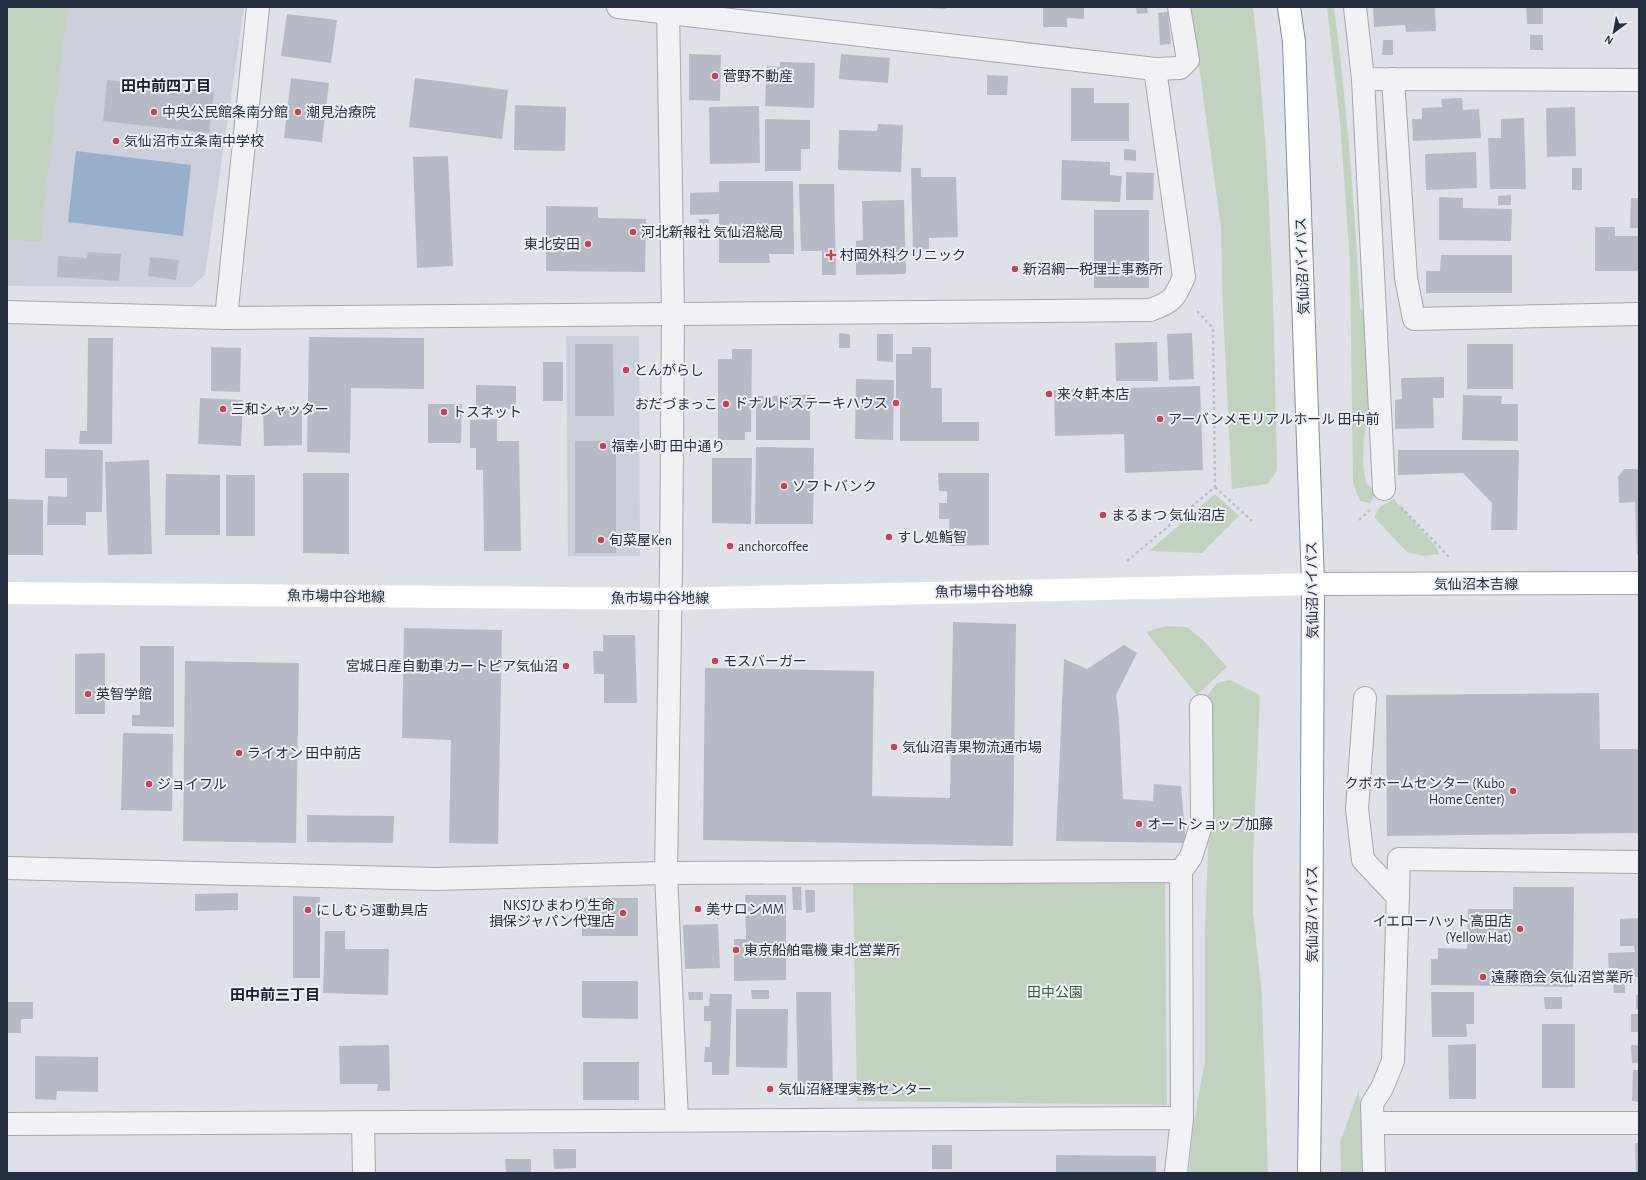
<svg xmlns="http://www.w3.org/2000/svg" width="1646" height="1180" viewBox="0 0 1646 1180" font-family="'Alegreya Sans','Noto Sans JP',sans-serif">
	<rect width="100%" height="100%" fill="#dee1e8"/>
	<g fill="#ccd0da">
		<path d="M7,7h237l-39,268 -14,12 -184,-1z"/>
		<path d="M566,336h73l1,220h-72z"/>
	</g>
	<g fill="#c3d2be">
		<path d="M7,7h60l-27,235 -33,-3z"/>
		<path d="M1191,7h62c18,153 21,309 24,463l-9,14 -36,5 -9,-176 -2,-85z"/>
		<path d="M1327,7h7c13,100 21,200 26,301l7,7 2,88 -5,34 -1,27 3,19 7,6 2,6 -5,8 -10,-2 -7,-18 -3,-221 -10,-140z"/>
		<path d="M1215,494l24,22 -37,37 -53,-2z"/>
		<path d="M1394,499l43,49 2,6 -17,2 -15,-4 -33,-35 6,-10z"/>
		<path d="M1166,626l21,1 15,12 25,28 -30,28 -51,-63z"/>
		<path d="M1230,680l30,15 -7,164v53l9,84 6,177h-79l4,-46 12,-66v-131l8,-213 -6,-21 10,-13z"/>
		<path d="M1165,880l2,225 -310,-4 -4,-219z"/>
		<path d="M1359,1090l5,83h-23l-1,-31z"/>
	</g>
	<path fill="#97afca" d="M76,151l115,14 -8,71 -115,-14z"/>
	<g fill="#b5bac5">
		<path d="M928,7h18v2l-18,-1z"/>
		<path d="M1043,7h41v12l-17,-1v9h-24z"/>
		<path d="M1136,7h11l1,6 -11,1z"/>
		<path d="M1373,7h62l1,24 -30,1 -1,-7 -31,2z"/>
		<path d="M1526,7h17v17h-16z"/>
		<path d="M1168,12l3,32 -11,1 -2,-32z"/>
		<path d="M287,14l50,6 -6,43 -50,-7z"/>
		<rect x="1530" y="35" width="13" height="15"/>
		<path d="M1383,40h10v15h-11z"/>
		<path d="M689,54l32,1 -1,46 -31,-1z"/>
		<path d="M841,54l49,4 -2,25 -49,-4z"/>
		<path d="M780,62l35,1 -1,45 -49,-2 2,-40 13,1z"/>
		<path d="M987,75l21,1 -1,19h-20z"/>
		<path d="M291,78l38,5 -7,59 -38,-4z"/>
		<path d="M415,78l93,12 -6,49 -93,-12z"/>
		<path d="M107,80l107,12 -5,41 -106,-12z"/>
		<path d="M1071,88h23v15h35v38h-58z"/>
		<path d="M1462,98l1,12 16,-1 2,29 -68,3 -1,-22h10v-11l20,-1 -1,-8z"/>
		<path d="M515,105l51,2 -1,44 -51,-1z"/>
		<path d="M759,106l1,57 -50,1 -1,-57z"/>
		<path d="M1575,107l1,49 -29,1 -1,-49z"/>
		<path d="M1524,118l2,71h-36l-2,-51h13v-19z"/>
		<path d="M765,119l45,1v29h-9v22h-36z"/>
		<path d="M878,124l25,1 -2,47 -63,-2 1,-40 38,1z"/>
		<path d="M1124,149l12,1v11l-12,-1z"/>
		<path d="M1476,152l1,36 -51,2 -1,-36z"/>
		<path d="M448,156l5,110 -36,2 -4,-111z"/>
		<path d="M1062,160l48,2v13l12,1 -2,26 -59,-2z"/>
		<path d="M911,168h10v9h35l2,60 -29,1v11l-16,1z"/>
		<rect x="1572" y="168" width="10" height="22"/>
		<path d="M1126,172l28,1 -1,27h-27z"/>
		<path d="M719,181h74l1,73h-25l1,9h-51v-49l-29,1v-22l29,-1z"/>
		<path d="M799,184h35l2,91h-14v-24h-21z"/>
		<path d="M1511,195v10h-13v-9z"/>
		<path d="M1439,197l24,1v10l49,1 -1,32 -72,-1z"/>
		<path d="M1631,198h8v30h-9z"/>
		<path d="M904,200l2,74 -50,1v-34l7,-1 -1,-39z"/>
		<path d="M546,206l52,1v11l48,1 -1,53 -99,-1z"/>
		<rect x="1094" y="210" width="55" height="78"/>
		<path d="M699,219h10v9l-10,1z"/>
		<path d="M1595,227h20v9h23v35h-43z"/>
		<path d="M88,252l33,2 -2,27 -62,-4 1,-21 29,2z"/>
		<path d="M1441,255h71v38h-86v-22h14z"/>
		<path d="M150,257l29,3 -3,20 -28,-4z"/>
		<path d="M839,333l11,1v14h-11z"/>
		<path d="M1192,333l2,46 -25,1 -2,-46z"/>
		<path d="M877,334h16v28l-16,-1z"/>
		<path d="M309,337l115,1v51l-73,-1 -1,65 -43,-1z"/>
		<path d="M88,338h25l-1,106h-33l1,-13h7z"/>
		<path d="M1157,342l1,39h-42l-1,-38z"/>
		<path d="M575,344h38l1,72h-39z"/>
		<rect x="1467" y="344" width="46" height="45"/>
		<path d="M211,347l30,1 -1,44 -29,-1z"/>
		<path d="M912,347h19v41h11v34h37v19h-79v-41h-4v-46h16z"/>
		<path d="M732,349h20l-1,83h-6v8h-27v-81h14z"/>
		<rect x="543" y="362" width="20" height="39"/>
		<path d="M1444,377v21h-11l1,30 -39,1v-29l7,-1 -1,-21z"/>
		<path d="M856,379l38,1 -1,60 -38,-1z"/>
		<path d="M476,385l40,1v23l-40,-1z"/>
		<path d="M1200,386l3,84 -78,3 -1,-39 -69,2 -1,-46z"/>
		<path d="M810,395v45h-54v-44z"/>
		<path d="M1463,395l39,1 -1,8h17v37l-56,-1z"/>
		<path d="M200,398l43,2 -2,46 -43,-2z"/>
		<path d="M428,404h34l-1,39h-33z"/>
		<path d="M302,409v36l-38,1 -1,-36z"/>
		<path d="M497,419v22h22l2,110h-37l-1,-81h-7v-22h-6v-28z"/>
		<rect x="575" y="441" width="41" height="112"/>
		<path d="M756,447l58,1 -1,76h-58z"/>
		<path d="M45,449l58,1 -1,62h-16v13h-39l1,-29 19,1v-19h-22z"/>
		<path d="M1398,450h121l-2,80h-26l1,-27 -29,-30 -65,2z"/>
		<path d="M712,458h40l-1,66 -39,-1z"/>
		<path d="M149,460l3,94 -44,1 -3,-93z"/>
		<path d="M1624,469h15v85h-2l-2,-52 -16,1 -1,-26z"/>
		<path d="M303,473h46v81l-46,-1z"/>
		<path d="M938,473h51v72l-39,1 -1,-27h-10v-16h8v-12h-8z"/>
		<path d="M166,474l54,1v60h-55z"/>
		<rect x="226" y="475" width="29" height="61"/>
		<path d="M8,499l35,1v55h-35z"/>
		<path d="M953,622l63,2 -3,222 -310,-6 2,-172 169,3 -2,125 78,2z"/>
		<path d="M404,628l98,2 -4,214 -49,-1 2,-103 -49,-2z"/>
		<path d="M603,635h32l2,68h-33v-29h-10l-1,-23h10z"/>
		<path d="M1124,645l13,8 -21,42 3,24 4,80 30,2 1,-17 27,2 5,57 -130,-2 8,-182 23,10z"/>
		<path d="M140,646h34v81l-42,-1v-11h8z"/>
		<path d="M105,653v61h-30v-60z"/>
		<path d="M185,661l114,2 -3,180 -113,-2z"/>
		<path d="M1599,693l1,56h39v84l-252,3 -1,-141z"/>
		<path d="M123,733l50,1 -1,77 -51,-1z"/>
		<path d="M307,815l87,1 -1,27 -86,-1z"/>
		<path d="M792,887h9l1,23h-9z"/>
		<path d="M1513,887h61l-1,100 -142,-2v-26h7v-11l29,1 1,-40h45z"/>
		<path d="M805,890h10v22l-9,1z"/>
		<path d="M238,893v17l-43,1v-17z"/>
		<path d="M745,895h41v85l-52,1v-42h12z"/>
		<path d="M293,896l27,1v81h-27z"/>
		<rect x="582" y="898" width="56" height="38"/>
		<path d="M1639,918v59h-30l-1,-24 27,-1 -1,-6h-14v-27z"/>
		<path d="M718,924l2,44 -35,1 -2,-44z"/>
		<path d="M325,931h20v18h44l-1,46 -65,-2z"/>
		<path d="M582,981h56v38l-56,-1z"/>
		<path d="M1613,983h12v10h-11z"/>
		<path d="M751,990h18v9h-17z"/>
		<path d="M688,992h15v8h-14z"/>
		<path d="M796,992h35l2,100h-35z"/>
		<path d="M1431,992h43v32h-8l1,13h-35z"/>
		<path d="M710,994h22l-3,81h-17v-13h-8l1,-15h5l1,-26h-7v-15h5z"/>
		<rect x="1636" y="995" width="3" height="14"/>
		<path d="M1544,997h18v12h-17z"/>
		<path d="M7,1002h26v17h-12v14h-14z"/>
		<path d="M736,1009h52l-1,59 -51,-1z"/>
		<rect x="1631" y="1014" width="8" height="18"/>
		<rect x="1542" y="1024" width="33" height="64"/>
		<path d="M1476,1044v55h-27l-1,-54z"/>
		<path d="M389,1045l1,46h-13l1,-7h-38l-1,-38z"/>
		<path d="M1631,1045h8v18h-7z"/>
		<path d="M35,1056l63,1v35l-41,-1 -1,9 -21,-1z"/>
		<rect x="583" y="1062" width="56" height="38"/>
		<path d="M1633,1070h6v32l-7,-1z"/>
		<path d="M1635,1143h4v30h-3z"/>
		<rect x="932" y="1145" width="20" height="24"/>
		<path d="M553,1149h23v19l-22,1z"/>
		<path d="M1056,1155l100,1v17h-100z"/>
		<path d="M505,1159h26v14h-25z"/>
	</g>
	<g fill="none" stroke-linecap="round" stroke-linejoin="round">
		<g stroke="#a3a8b2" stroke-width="24">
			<g id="street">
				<path d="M618,7l537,62 25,-1 8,-8 -9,-53"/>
				<path d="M668,7l5,306 -2,255 -5,305 11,247"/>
				<path d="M1355,7l8,72 276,1"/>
				<path d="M1363,79l21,410"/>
				<path d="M1393,79l13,199 8,41 225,-5"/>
				<path d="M7,312l219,6 924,-8c23,-8 24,-11 34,-33l-29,-208"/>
				<path d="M226,318l32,-311"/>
				<path d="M1365,698l-8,111 6,51 35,37"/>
				<path d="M7,868l428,11 231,-6 515,-2 1,247"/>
				<path d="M1181,871l10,-14 11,-35 -1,-116"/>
				<path d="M363,1123l1,50"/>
				<path d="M1373,1123h266"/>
				<path d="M7,1124l1175,-6 -6,55"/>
				<path d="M1374,1173l-2,-69 10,-16 11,-27 6,-202 240,3"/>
			</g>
		</g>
		<g stroke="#9da5b4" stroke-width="24">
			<path id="primary" d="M1313,584l326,-1"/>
		</g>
		<g stroke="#848e9f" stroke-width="24">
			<path id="highway" d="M1289,7l5,35 19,542 -2,439 -2,150"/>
		</g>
		<g stroke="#bbbfc6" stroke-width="2.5" stroke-dasharray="3 3" stroke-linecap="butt">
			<path d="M1215,487l37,34"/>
			<path d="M1401,507l48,50"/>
			<path d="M1359,520l11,-10"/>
			<path d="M1127,561l88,-74 -2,-159 -17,-18"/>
		</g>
		<use href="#street" stroke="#f0f2f6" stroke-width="22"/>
		<path stroke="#fff" stroke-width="22" d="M7,593l664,6 642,-15"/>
		<use href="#primary" stroke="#fff" stroke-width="22"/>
		<use href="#highway" stroke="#fff" stroke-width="22"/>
	</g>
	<g fill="#d33d51" stroke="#edf0f6" stroke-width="1.5">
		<circle cx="715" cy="76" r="4"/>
		<circle cx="154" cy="112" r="4"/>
		<circle cx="298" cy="112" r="4"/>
		<circle cx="116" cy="141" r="4"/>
		<circle cx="633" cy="232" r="4"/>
		<circle cx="588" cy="244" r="4"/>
		<path d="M829 249h4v4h4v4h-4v4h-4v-4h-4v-4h4z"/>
		<circle cx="1015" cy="269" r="4"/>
		<circle cx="626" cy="370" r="4"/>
		<circle cx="1049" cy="394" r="4"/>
		<circle cx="896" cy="403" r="4"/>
		<circle cx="726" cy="404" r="4"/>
		<circle cx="223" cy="409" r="4"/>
		<circle cx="444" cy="412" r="4"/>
		<circle cx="1160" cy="419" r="4"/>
		<circle cx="603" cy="446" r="4"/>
		<circle cx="784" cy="486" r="4"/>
		<circle cx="1103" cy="515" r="4"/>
		<circle cx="889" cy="537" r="4"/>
		<circle cx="601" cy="540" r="4"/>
		<circle cx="730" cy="546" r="4"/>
		<circle cx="715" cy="661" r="4"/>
		<circle cx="566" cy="666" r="4"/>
		<circle cx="88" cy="694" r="4"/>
		<circle cx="894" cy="747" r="4"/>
		<circle cx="239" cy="753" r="4"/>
		<circle cx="149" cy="784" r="4"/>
		<circle cx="1513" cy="791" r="4"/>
		<circle cx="1139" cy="824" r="4"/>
		<circle cx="698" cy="909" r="4"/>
		<circle cx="308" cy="910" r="4"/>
		<circle cx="623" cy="913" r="4"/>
		<circle cx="1520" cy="929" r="4"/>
		<circle cx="736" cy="950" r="4"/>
		<circle cx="1483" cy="977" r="4"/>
		<circle cx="770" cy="1089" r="4"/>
	</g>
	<g text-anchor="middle" stroke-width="4" stroke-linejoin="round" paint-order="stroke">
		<g font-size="14" fill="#262f3f" stroke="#edf0f6" text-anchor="start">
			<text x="723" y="81">菅野不動産</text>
			<text x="162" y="117">中央公民館条南分館</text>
			<text x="306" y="117">潮見治療院</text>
			<text x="124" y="146">気仙沼市立条南中学校</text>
			<text x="641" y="237">河北新報社 気仙沼総局</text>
			<text x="580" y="249" text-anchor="end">東北安田</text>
			<text x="840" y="260">村岡外科クリニック</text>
			<text x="1023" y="274">新沼綱一税理士事務所</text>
			<text x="634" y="375">とんがらし</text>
			<text x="1057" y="399">来々軒 本店</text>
			<text x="888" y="408" text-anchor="end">ドナルドステーキハウス</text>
			<text x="718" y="409" text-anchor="end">おだづまっこ</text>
			<text x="231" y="414">三和シャッター</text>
			<text x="452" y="417">トスネット</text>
			<text x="1168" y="424">アーバンメモリアルホール 田中前</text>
			<text x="611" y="451">福幸小町 田中通り</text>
			<text x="792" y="491">ソフトバンク</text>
			<text x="1111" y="520">まるまつ 気仙沼店</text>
			<text x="897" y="542">すし処鮨智</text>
			<text x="609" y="545">旬菜屋Ken</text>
			<text x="738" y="551">anchorcoffee</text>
			<text x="723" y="666">モスバーガー</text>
			<text x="558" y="671" text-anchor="end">宮城日産自動車 カートピア気仙沼</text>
			<text x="96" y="699">英智学館</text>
			<text x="902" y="752">気仙沼青果物流通市場</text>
			<text x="247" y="758">ライオン 田中前店</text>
			<text x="1505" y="788" text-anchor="end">クボホームセンター (Kubo<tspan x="1505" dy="16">Home Center)</tspan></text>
			<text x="157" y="789">ジョイフル</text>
			<text x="1147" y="829">オートショップ加藤</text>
			<text x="615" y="910" text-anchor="end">NKSJひまわり生命<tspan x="615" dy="16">損保ジャパン代理店</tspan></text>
			<text x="706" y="914">美サロンMM</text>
			<text x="316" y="915">にしむら運動具店</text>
			<text x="1512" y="926" text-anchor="end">イエローハット高田店<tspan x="1512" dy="16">(Yellow Hat)</tspan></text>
			<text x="744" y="955">東京船舶電機 東北営業所</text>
			<text x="1491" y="982">遠藤商会 気仙沼営業所</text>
			<text x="778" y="1094">気仙沼経理実務センター</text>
		</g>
		<g font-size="14" fill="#262f3f" stroke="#edf0f6">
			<text transform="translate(1302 266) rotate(-92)" y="5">気仙沼バイパス</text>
			<text x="1476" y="589">気仙沼本吉線</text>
			<text transform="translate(1312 590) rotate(-91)" y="5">気仙沼バイパス</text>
			<text transform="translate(984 591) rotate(-1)" y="5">魚市場中谷地線</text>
			<text transform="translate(336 596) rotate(1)" y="5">魚市場中谷地線</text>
			<text x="660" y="603">魚市場中谷地線</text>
			<text transform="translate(1312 914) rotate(-90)" y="5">気仙沼バイパス</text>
		</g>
		<g font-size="14" fill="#3a5b33" stroke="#edf0f6">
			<text x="1055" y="997">田中公園</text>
		</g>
		<g font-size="15" font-weight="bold" fill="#192030" stroke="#edf0f6">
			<text x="166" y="91">田中前四丁目</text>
			<text x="275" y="1000">田中前三丁目</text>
		</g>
	</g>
	<rect width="1646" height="1180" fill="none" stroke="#262f3f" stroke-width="16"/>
	<g transform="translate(1614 32) rotate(212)" stroke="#edf0f6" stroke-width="3" paint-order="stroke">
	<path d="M0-3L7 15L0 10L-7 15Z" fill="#262f3f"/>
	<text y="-6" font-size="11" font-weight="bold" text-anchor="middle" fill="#262f3f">N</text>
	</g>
</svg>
